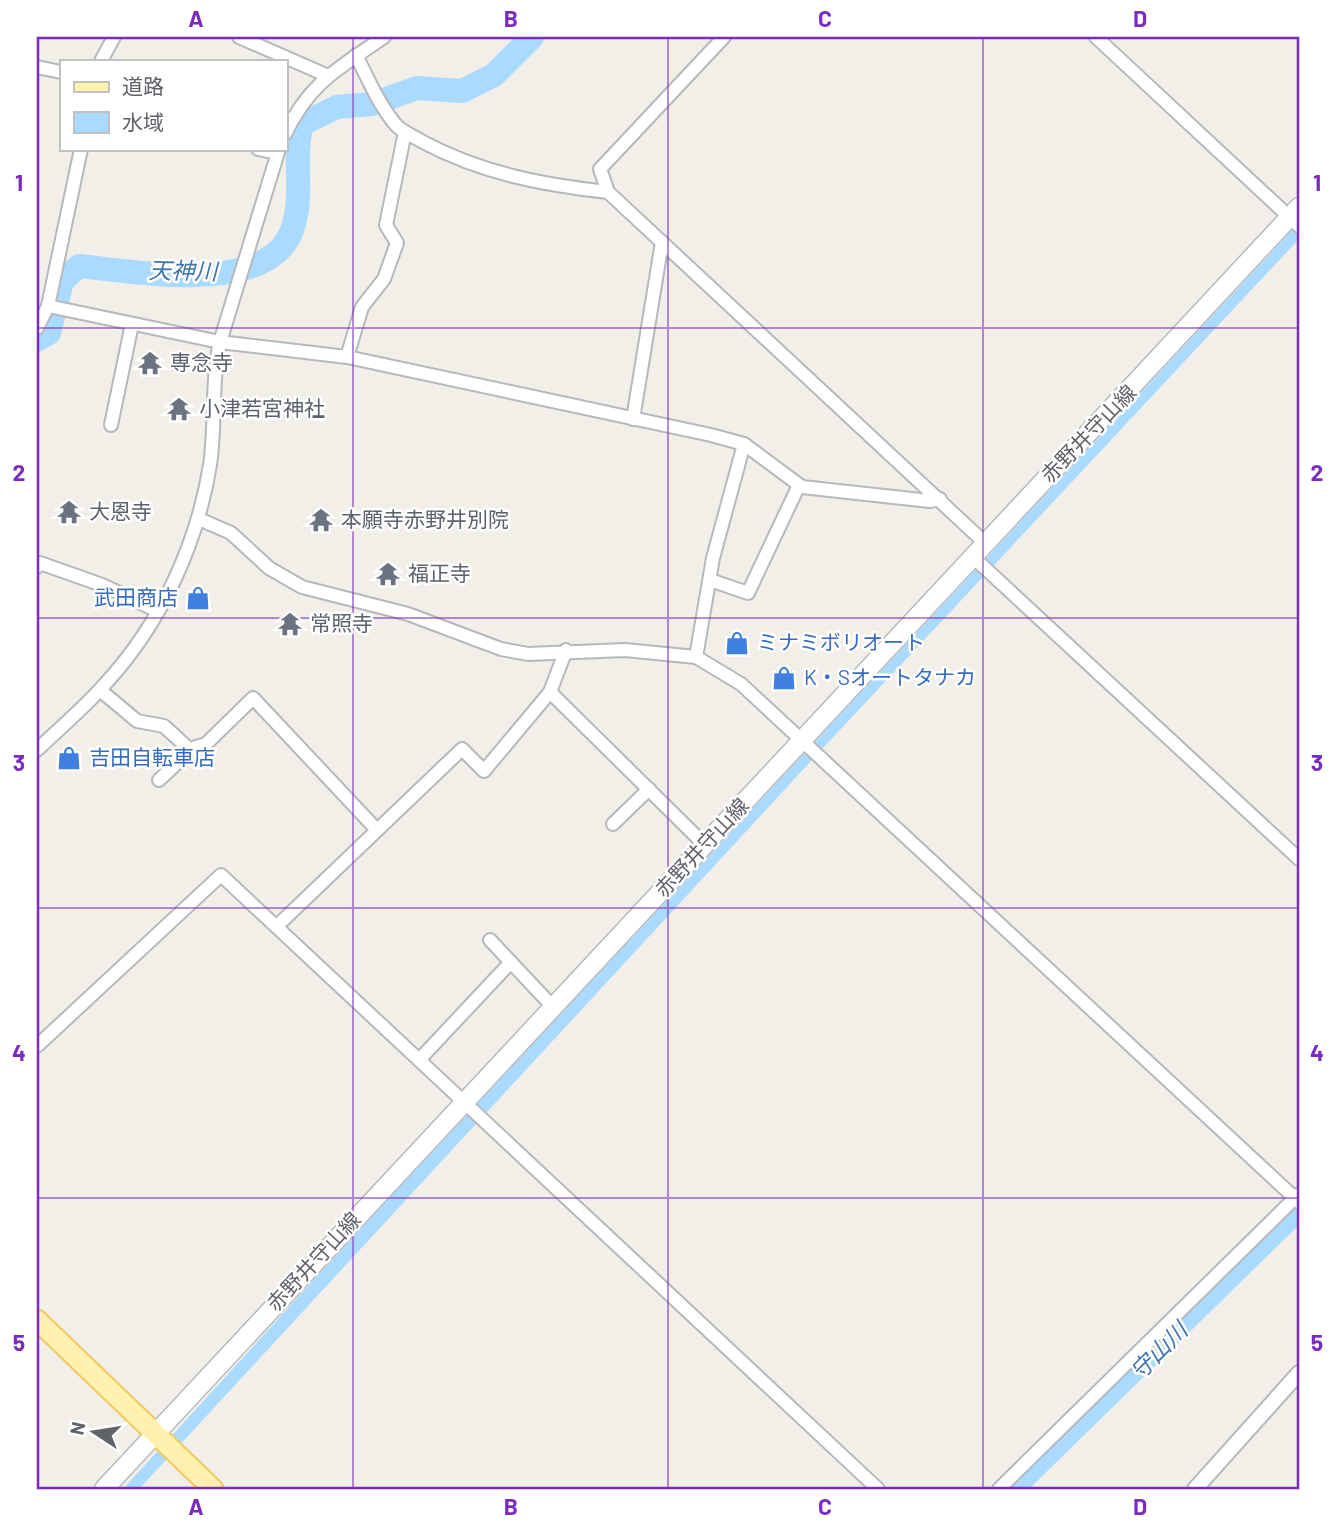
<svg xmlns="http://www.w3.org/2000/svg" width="1336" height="1526" viewBox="0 0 1336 1526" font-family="Barlow,'Noto Sans JP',sans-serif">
	<rect width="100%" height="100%" fill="#f1efe8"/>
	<g fill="#aadaff">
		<path d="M1299,223v16l-476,509 -684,741h-16l232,-254z"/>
		<path d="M1299,1203v22l-270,264h-21z"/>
	</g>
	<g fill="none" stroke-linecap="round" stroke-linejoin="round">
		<path stroke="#aadaff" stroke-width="24" d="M37,340l12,-7 13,-52 17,-15c54,5 189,31 213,-36 13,-37 0,-70 10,-106l35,-17 35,-3 45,-16 45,3 32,-16 38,-38"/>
		<g stroke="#b5b8bc" stroke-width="16">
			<g id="minor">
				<path d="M239,37l87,38"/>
				<path d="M724,37l-124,132 8,23 377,351"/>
				<path d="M1096,37l203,189"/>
				<path d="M356,55c12,24 23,50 40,70 6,7 19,12 27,17 58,31 120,43 185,50"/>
				<path d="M101,61l13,-24"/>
				<path d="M37,67l24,5"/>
				<path d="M285,134c25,-52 54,-66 99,-97"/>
				<path d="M258,149l19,4"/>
				<path d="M48,306l172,36 127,15 364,78 33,9 58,43 128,14 10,-2"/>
				<path d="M37,328l11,-22 33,-157"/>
				<path d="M347,357l15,-50 22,-28 13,-36 -11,-18 19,-93"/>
				<path d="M633,419l29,-177"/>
				<path d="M111,425l21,-101"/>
				<path d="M199,519l32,14 38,35 33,19 106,27 93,35 27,5 97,-4 71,7 45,27 558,518"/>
				<path d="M973,557l326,302"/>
				<path d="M37,567l3,-4 62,22 56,26"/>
				<path d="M710,580l38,13 51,-108"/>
				<path d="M696,657l17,-99 31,-114"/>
				<path d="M100,690l37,31 27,5 26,24"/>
				<path d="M550,692l155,153"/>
				<path d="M37,750c23,-22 48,-43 69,-67 55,-60 91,-138 104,-218 6,-41 1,-82 10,-123l59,-193"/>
				<path d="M159,780l34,-32 13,-4 47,-46 124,132"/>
				<path d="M613,824l36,-35"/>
				<path d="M277,926l185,-177 22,22 66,-79 16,-42"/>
				<path d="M490,940l63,67"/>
				<path d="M37,1046l184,-171 657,614"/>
				<path d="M419,1060l92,-98"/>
				<path d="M999,1489l300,-295"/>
			</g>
		</g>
		<g stroke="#b5b8bc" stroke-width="18">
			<path id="tertiary" d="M1195,1489l104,-116"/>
		</g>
		<g stroke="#b6babf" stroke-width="21">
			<path id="secondary" d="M104,1489c396,-429 799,-852 1195,-1282"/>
		</g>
		<g stroke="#f2c960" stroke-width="23">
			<path id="primary" d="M37,1320l176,169"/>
		</g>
		<use href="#minor" stroke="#fff" stroke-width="12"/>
		<use href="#tertiary" stroke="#fff" stroke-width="14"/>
		<use href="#secondary" stroke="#fff" stroke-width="18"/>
		<use href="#primary" stroke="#fff2af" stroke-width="19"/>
	</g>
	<path fill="none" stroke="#7b2cbf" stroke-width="2" stroke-opacity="0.55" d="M353,37v1452M668,37v1452M983,37v1452M37,328h1262M37,618h1262M37,908h1262M37,1198h1262"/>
	<defs>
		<g id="temple-bare" transform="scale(1.89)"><path d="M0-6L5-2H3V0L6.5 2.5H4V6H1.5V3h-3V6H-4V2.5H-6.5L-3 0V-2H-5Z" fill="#6b7280" stroke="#fff" stroke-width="2.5" paint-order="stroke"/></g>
		<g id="shop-bare" transform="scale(1.89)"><path d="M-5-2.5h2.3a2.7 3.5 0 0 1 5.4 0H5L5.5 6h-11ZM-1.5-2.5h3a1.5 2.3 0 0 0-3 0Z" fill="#3f7fe0" stroke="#fff" stroke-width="2.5" paint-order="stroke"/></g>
	</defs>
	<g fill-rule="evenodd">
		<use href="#temple-bare" x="150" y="363"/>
		<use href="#temple-bare" x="179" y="409"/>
		<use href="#temple-bare" x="69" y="512"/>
		<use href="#temple-bare" x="321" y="520"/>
		<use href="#temple-bare" x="388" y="574"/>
		<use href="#shop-bare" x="198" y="598"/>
		<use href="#temple-bare" x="290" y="624"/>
		<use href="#shop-bare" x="737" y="643"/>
		<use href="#shop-bare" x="784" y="678"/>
		<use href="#shop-bare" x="69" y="758"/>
	</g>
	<g text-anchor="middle" stroke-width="5" stroke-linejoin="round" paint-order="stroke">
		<g font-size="21" fill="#5b616d" stroke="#fff" text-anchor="start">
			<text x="170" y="370">専念寺</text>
			<text x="199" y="416">小津若宮神社</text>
			<text x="89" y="519">大恩寺</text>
			<text x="341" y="527">本願寺赤野井別院</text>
			<text x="408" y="581">福正寺</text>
			<text x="310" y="631">常照寺</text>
		</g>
		<g font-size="21" fill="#5f6368" stroke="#fff">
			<text transform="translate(1089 434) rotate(-46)" y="7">赤野井守山線</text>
			<text transform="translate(702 848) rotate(-47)" y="7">赤野井守山線</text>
			<text transform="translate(314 1262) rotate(-47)" y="7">赤野井守山線</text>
		</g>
		<g font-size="21" fill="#366cbe" stroke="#fff" text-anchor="start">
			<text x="178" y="605" text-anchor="end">武田商店</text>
			<text x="757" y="650">ミナミボリオート</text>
			<text x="804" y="685">K・Sオートタナカ</text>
			<text x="89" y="765">吉田自転車店</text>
		</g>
		<g font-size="23" font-style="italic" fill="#4174aa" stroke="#fff">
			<text transform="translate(183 271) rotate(1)" y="8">天神川</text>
			<text transform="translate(1159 1351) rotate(-45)" y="8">守山川</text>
		</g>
	</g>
	<rect width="1336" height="1526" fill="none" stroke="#ffffff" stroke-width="77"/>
	<rect x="60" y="60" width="228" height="91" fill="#ffffff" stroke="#bfc1c3" stroke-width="2"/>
	<rect x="74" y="82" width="35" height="10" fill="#fff2af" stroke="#bfc1c3" stroke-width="2"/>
	<text x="122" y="94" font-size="21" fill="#5f6368">道路</text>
	<rect x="74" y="112" width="35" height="21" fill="#aadaff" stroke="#bfc1c3" stroke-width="2"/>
	<text x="122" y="130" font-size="21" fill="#5f6368">水域</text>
	<g transform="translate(94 1432) rotate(282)" stroke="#ffffff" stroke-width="5" paint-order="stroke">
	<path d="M0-5L12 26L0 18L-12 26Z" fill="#5f6368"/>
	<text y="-10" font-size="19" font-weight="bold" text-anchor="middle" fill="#5f6368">N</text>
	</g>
	<rect x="38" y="38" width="1260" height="1450" fill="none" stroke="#7b2cbf" stroke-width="2.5"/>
	<g font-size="23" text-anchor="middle" font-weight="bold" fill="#7b2cbf">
		<text x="196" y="27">A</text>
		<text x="511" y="27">B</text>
		<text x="825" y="27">C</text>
		<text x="1140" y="27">D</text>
		<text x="19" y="191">1</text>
		<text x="1317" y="191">1</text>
		<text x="19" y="481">2</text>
		<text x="1317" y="481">2</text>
		<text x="19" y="771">3</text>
		<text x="1317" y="771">3</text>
		<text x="19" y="1061">4</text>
		<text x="1317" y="1061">4</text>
		<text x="19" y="1351">5</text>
		<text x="1317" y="1351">5</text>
		<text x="196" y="1515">A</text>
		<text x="511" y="1515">B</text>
		<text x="825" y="1515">C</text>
		<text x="1140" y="1515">D</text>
	</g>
</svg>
